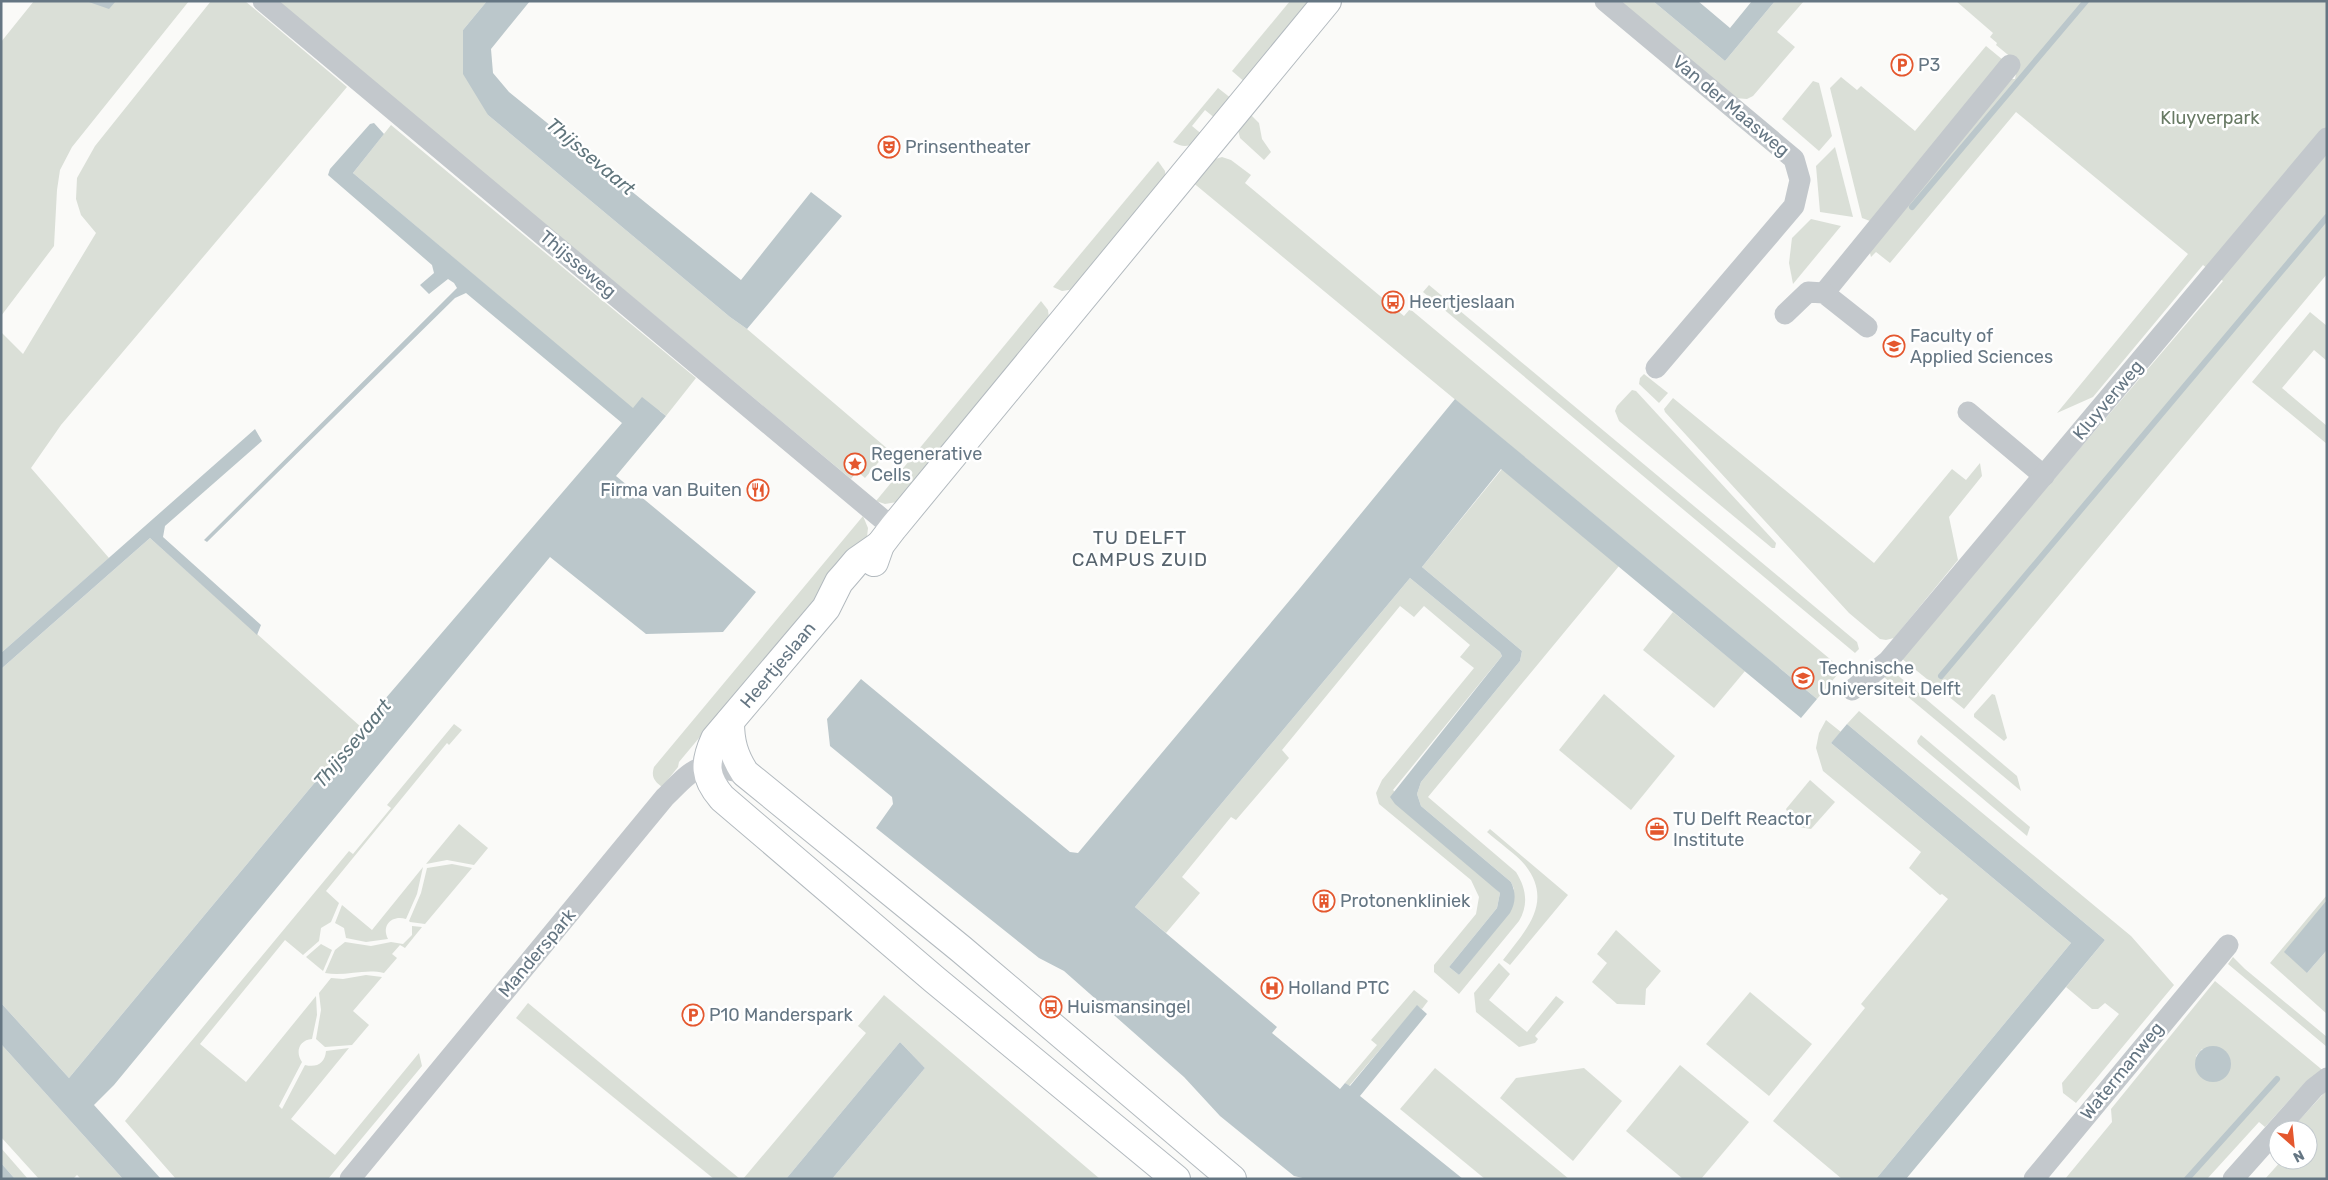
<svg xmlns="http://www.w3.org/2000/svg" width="2328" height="1180" viewBox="0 0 2328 1180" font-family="Rubik,sans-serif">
	<rect width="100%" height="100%" fill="#fafaf8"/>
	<g fill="#dadfd7" fill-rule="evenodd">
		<path d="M34,1h155l-117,146 -12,23 -3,20 -3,56 -53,70v-274z"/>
		<path d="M211,1h34l102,86 -286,338 -30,43 78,90 -108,95v-321l22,22 73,-121 -15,-18 -5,-16 1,-21 18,-32z"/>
		<path d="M277,1h210l-24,29 25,85 242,202 17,12 142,121 -24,28 -8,-7 -6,8z"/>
		<path d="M1290,1h26l-69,83 -15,-13z"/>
		<path d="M1619,1h34l72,60 50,-60h29l-27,31 18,15 -42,49 -6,3 -12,-1z"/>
		<path d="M1956,1h371v273l-363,435 -63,-51 322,-377 -20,-16 -110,132 -36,16 131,-159 -172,-142 -126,151 -14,-11 -5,5 -2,-8 141,-170h5l3,-16 -22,-18 1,-2 -7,-6 3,-4z"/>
		<path d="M1986,46l17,14 -133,161 -8,-3 -32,-130 11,-11 16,13 4,-4 54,45z"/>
		<path d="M1813,81l6,2 13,53 -13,15 -37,-32z"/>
		<path d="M1218,88l14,11 -16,20 -11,-9 -13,16 12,10c-11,9 -18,14 -31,6z"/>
		<path d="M1248,112l11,11 3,16 9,13 -7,8 -24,-22 -2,-8z"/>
		<path d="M391,125l305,253 -30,38 -6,-5 -27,-2 -280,-236z"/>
		<path d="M1835,147l18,70 -33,-5 -4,-46z"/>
		<path d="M1222,157l9,3 20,15 -6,8 159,133 6,-7 432,360 -25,30 -626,-518 21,-21z"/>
		<path d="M1158,161l7,10 1,10 -91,108 -13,2 -9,-4z"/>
		<path d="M1811,219l30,7 -48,58 -4,-21 3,-25z"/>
		<path d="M1429,285l428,357 2,7 -4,4 -432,-361z"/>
		<path d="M1041,301l7,9 1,8 -152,184 -12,2 -9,-3z"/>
		<path d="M2310,312l17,14v35l-13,-11 -32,38 45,38v18l-75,-62z"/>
		<path d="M1644,374l24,19 -9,10 -20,-19 1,-6z"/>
		<path d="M1632,390l4,1 140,152 -1,5h-3l-153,-127 -4,-10 2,-5z"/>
		<path d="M1673,398l201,165 78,-94 14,11 14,-17 2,13 -33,41 9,43 -64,78 -8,2 -6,-1 -31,-26 -184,-201 -1,-3z"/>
		<path d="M1502,469l117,97 -191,231 88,75c10,16 13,32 3,49l-60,73 -25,-22v-7l42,-51 3,-17 -8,-17 -92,-76 -3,-11 6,-13 92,-112 -14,-11 10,-12 -46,-39 -10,11 -14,-11 -118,144 7,8 -53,62 -5,-3 -49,60 18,16 -34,40 -31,-26 275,-329 90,74 2,4 -109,134 107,103 -3,15 -48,59 10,8 55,-86 -3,-7 -90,-76 -4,-12 4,-12 99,-121 2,-10 -100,-84z"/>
		<path d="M863,516l5,12 -1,9 -188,225 -1,5 -16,20c-8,-6 -11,-10 -8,-20z"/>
		<path d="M150,538l211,189 -292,351 -68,-75v-334z"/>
		<path d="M1673,612l72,59 -31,37 -71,-58z"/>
		<path d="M1889,673h6l122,103 4,15 -137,-114z"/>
		<path d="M1604,694l71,62 -44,54 -72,-60z"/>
		<path d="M1992,694l3,1 12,43 -3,3 -30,-24v-3z"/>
		<path d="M1859,711l272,225 43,49 -98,118 -13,-10 -1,-10 57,-69 -14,-11 -7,6h-6l-26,-22 39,-47 -258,-216z"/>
		<path d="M1826,720l15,12 -10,11 240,200 -195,236h-34l-69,-58 92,-113 -4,-4 87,-105 -6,-5 -2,1 -31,-27 12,-16 -98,-81 -7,-23 3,-15z"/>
		<path d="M454,724l8,6 -13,15 -2,-2 -121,148 13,12 -8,19 -10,6 -2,13 -16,14 -18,-15 -85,104 46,38 70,-86 1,19 -5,24c-13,1 -17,13 -10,23l-23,44 3,3 23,-44c12,3 20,-2 21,-14l23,-3 -58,71 44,36 84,-102 3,13 -94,113h-152l-51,-58 224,-270 4,3 38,-46 -4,-3z"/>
		<path d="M1921,735l109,92 -3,9 -109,-92 -1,-3z"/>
		<path d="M1810,780l25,22 -24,27 -18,-3 -7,-17z"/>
		<path d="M459,824l29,24 -14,17 -27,-5 -21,4z"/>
		<path d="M1490,829l78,66 -58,70 -7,-5c23,-30 51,-58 22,-95 -10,-12 -26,-22 -38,-33z"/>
		<path d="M452,864l20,4 -47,56 -15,-2 -1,-1 12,-28 6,-25z"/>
		<path d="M423,867l-6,27 -11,25c-14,-4 -25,6 -18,20l-22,3 -20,-4 -2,-10 -9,-5 7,-18 30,25z"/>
		<path d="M2327,895l-20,78 20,-23v64l-57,-51z"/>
		<path d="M412,926l10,1 -17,21 -5,-3 -8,9 5,4 -13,15c-20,-5 -39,4 -59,0l10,-23 10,-8 26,4 20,-4 12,2 9,-9z"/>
		<path d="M1616,930l45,41 -15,18 -1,16 -28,-1 -25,-22 15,-19 -10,-9z"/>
		<path d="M321,944l11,6 -9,21 -17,-14z"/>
		<path d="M2233,957l12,12 82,68v10l-99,-83z"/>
		<path d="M1499,963l11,11 -21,26 38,32 29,-36 8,6 -29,34 3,3 -3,4 -16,4 -43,-35 -2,-19z"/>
		<path d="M366,975l16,2 -29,34 16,14 -17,20 -27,2 -9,-8 5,-29 -2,-17 12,-15 12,1z"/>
		<path d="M2215,981l111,92 -32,22 -29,32 -6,-5 -52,57h-142l47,-57 -1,-13zM2202,1049l27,8 1,9 -10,14 -10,1 -14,-25z"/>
		<path d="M1414,990l14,11 -6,8 -5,-3 -68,80 -4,-3 32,-38 -6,-5z"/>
		<path d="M1750,992l62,52 -43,52 -63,-52z"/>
		<path d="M884,995l216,184h-268l93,-111 -25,-26 -114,137h-43l123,-146 -8,-7z"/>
		<path d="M528,1003l212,176h-26l-198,-161z"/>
		<path d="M1,1044l122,135h-42l-4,-4 -4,4h-34l-38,-42z"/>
		<path d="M1680,1065l69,57 -48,57h-18l-57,-48z"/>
		<path d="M1435,1068l134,111h-84l-85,-70z"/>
		<path d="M1584,1068l38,33 -49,60 -73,-63 16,-20z"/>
		<path d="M2327,1090v89h-62l17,-19h26v-30h-18z"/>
		<path d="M1,1148l27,31h-13l-14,-16z"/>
	</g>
	<g fill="#bbc7cb">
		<path d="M86,1h30l-7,8z"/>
		<path d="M487,1h43l-39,48 2,24 16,19 232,188 70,-88 31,24 -95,113 -17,-12 -242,-202 -25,-41v-44z"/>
		<path d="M1653,1h45l32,27 22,-27h23l-50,60z"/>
		<path d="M374,123l10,11 -31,39 280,235 9,-11 24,19 -50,60 140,116 -33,40 -77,2 -96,-77 -436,528 -20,20 67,74h-38l-122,-135v-41l68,75 292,-351 261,-304 -156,-130 -11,5 -248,244 -3,-2 253,-252 -3,-5 -6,-4 -19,15 -9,-9 14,-12 -2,-8 -104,-90 2,-6 40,-45z"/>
		<path d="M1455,399l362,300 -16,19 -300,-249 -79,98 100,84 -2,10 -99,121 -4,12 4,12 90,76c5,11 5,20 -1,31l-51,62 -10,-8 48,-59 3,-15 -105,-89 -5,-7 112,-141 -2,-4 -90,-74 -275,329 142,120 -5,6 68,56 5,-6 5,3 67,-81 10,9 -67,82 103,83h-156l-13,-3 -74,-60 -36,-39 -120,-106 -25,-13 -163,-130 17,-24 -1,-7 -62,-51 -3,-27 34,-40 209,173 8,1 222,-265z"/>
		<path d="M255,429l7,12 -97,85 -2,11 98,88 -4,10 -107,-97 -149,131v-16z"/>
		<path d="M1847,724l258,216 -199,239h-30l195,-236 -240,-200z"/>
		<path d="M2327,900v50l-20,23 -23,-21z"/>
		<path d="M900,1042l25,26 -93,111h-46z"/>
		<circle cx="2213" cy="1064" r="18"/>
		<path d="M1,1163l14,16h-14z"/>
	</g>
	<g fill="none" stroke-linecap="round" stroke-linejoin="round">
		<g stroke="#bbc7cb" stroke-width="6">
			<path d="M1912,207l174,-206"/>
			<path d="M1941,676l386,-459"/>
			<path d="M2187,1179l90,-100"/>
		</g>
		<g stroke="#b3babf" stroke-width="30">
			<g id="secondary">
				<path d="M880,545l-23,16 -11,13 -7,8 -13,26 -111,131c-11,24 -11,38 7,59l213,182 241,199"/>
				<path d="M874,562l6,-17 13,-17 434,-527"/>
				<path d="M730,722c0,20 4,34 15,51l216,176 271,230"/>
			</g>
		</g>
		<g stroke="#c3c8cc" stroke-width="21">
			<path d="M263,1l630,527"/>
			<path d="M1605,1l189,158 6,21 -6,26 -138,162"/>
			<path d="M1824,293l186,-228"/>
			<path d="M1785,314l23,-22 16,1 43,34"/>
			<path d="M1968,412l76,64"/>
			<path d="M1852,690l36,-29 439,-523"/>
			<path d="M350,1179l315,-382c12,-11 25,-28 41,-31l39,7"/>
			<path d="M2034,1179l194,-234"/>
			<path d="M2233,1179l81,-91 13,-10"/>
		</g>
		<use href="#secondary" stroke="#fff" stroke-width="28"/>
	</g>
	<defs>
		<g id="parking-ring" transform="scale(1.125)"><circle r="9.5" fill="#fff" stroke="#e4572e" stroke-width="1.5"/><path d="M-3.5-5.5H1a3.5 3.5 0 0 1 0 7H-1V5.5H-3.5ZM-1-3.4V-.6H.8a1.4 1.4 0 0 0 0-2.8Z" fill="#e4572e"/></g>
		<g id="theatre-ring" transform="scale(1.125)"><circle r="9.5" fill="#fff" stroke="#e4572e" stroke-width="1.5"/><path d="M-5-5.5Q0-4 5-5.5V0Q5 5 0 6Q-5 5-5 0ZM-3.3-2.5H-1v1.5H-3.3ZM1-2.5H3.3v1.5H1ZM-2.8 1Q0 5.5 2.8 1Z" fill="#e4572e"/></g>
		<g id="bus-ring" transform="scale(1.125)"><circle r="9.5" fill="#fff" stroke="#e4572e" stroke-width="1.5"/><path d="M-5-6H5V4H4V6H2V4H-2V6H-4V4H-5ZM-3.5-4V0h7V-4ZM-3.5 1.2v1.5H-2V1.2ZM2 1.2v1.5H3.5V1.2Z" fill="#e4572e"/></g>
		<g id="university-ring" transform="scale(1.125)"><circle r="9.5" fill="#fff" stroke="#e4572e" stroke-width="1.5"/><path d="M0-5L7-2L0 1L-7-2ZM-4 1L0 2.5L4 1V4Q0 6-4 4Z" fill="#e4572e"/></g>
		<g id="sight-ring" transform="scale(1.125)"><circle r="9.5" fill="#fff" stroke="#e4572e" stroke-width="1.5"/><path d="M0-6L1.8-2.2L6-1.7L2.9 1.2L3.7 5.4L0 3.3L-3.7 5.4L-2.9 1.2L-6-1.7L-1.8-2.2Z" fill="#e4572e"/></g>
		<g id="restaurant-ring" transform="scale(1.125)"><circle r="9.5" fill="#fff" stroke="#e4572e" stroke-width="1.5"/><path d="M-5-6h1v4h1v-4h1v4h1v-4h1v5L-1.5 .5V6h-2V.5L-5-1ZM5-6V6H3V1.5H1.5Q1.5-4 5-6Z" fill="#e4572e"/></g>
		<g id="office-ring" transform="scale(1.125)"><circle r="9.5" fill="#fff" stroke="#e4572e" stroke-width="1.5"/><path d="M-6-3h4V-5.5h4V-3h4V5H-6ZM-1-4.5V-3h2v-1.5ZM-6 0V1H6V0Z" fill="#e4572e"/></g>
		<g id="building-ring" transform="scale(1.125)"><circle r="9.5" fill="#fff" stroke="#e4572e" stroke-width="1.5"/><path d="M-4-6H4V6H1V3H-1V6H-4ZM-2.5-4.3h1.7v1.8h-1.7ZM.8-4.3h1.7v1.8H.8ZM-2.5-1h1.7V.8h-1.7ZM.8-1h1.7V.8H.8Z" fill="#e4572e"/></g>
		<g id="hospital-ring" transform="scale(1.125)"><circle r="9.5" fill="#fff" stroke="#e4572e" stroke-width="1.5"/><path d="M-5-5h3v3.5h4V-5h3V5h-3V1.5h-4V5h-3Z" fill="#e4572e"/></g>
	</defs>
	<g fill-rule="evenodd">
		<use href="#parking-ring" x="1902" y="65"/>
		<use href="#theatre-ring" x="889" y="147"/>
		<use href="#bus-ring" x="1393" y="302"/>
		<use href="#university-ring" x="1894" y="346"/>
		<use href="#sight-ring" x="855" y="464"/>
		<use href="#restaurant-ring" x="758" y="490"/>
		<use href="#university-ring" x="1803" y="678"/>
		<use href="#office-ring" x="1657" y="829"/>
		<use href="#building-ring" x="1324" y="901"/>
		<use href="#hospital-ring" x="1272" y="988"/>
		<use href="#bus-ring" x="1051" y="1007"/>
		<use href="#parking-ring" x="693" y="1015"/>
	</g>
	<g text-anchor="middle" stroke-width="5" stroke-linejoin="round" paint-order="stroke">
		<g font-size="18" fill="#657683" stroke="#fff" text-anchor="start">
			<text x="1918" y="71">P3</text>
			<text x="905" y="153">Prinsentheater</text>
			<text x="1409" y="308">Heertjeslaan</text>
			<text x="1910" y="342">Faculty of<tspan x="1910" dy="21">Applied Sciences</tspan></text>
			<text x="871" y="460">Regenerative<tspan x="871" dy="21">Cells</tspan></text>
			<text x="742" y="496" text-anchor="end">Firma van Buiten</text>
			<text x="1819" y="674">Technische<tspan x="1819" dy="21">Universiteit Delft</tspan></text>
			<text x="1673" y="825">TU Delft Reactor<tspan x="1673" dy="21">Institute</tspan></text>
			<text x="1340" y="907">Protonenkliniek</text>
			<text x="1288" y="994">Holland PTC</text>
			<text x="1067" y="1013">Huismansingel</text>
			<text x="709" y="1021">P10 Manderspark</text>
		</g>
		<g font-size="18" fill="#657683" stroke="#fff">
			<text transform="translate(1731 106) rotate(40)" y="6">Van der Maasweg</text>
			<text transform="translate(578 264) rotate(40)" y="6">Thijsseweg</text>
			<text transform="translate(2108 400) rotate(-50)" y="6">Kluyverweg</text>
			<text transform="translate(778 665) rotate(-50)" y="6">Heertjeslaan</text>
			<text transform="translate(537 953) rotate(-50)" y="6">Manderspark</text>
			<text transform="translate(2122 1071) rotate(-51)" y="6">Watermanweg</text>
		</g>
		<g font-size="18" fill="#687a64" stroke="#fff">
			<text x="2210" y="124">Kluyverpark</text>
		</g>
		<g font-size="19" font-style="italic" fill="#60757c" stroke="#fff">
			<text transform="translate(591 156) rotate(40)" y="7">Thijssevaart</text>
			<text transform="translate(352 743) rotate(-50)" y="7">Thijssevaart</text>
		</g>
		<g font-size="19" letter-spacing="1" fill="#57646e" stroke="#fff">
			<text x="1140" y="544">TU DELFT<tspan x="1140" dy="22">CAMPUS ZUID</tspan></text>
		</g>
	</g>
	<rect width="2328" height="1180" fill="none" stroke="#657683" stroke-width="5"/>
	<g transform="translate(2293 1145) rotate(153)"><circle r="24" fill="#ffffff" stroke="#c1c8cd"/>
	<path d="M0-4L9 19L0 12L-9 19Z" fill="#e4572e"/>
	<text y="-8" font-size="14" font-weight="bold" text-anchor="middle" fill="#657683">N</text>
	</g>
</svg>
